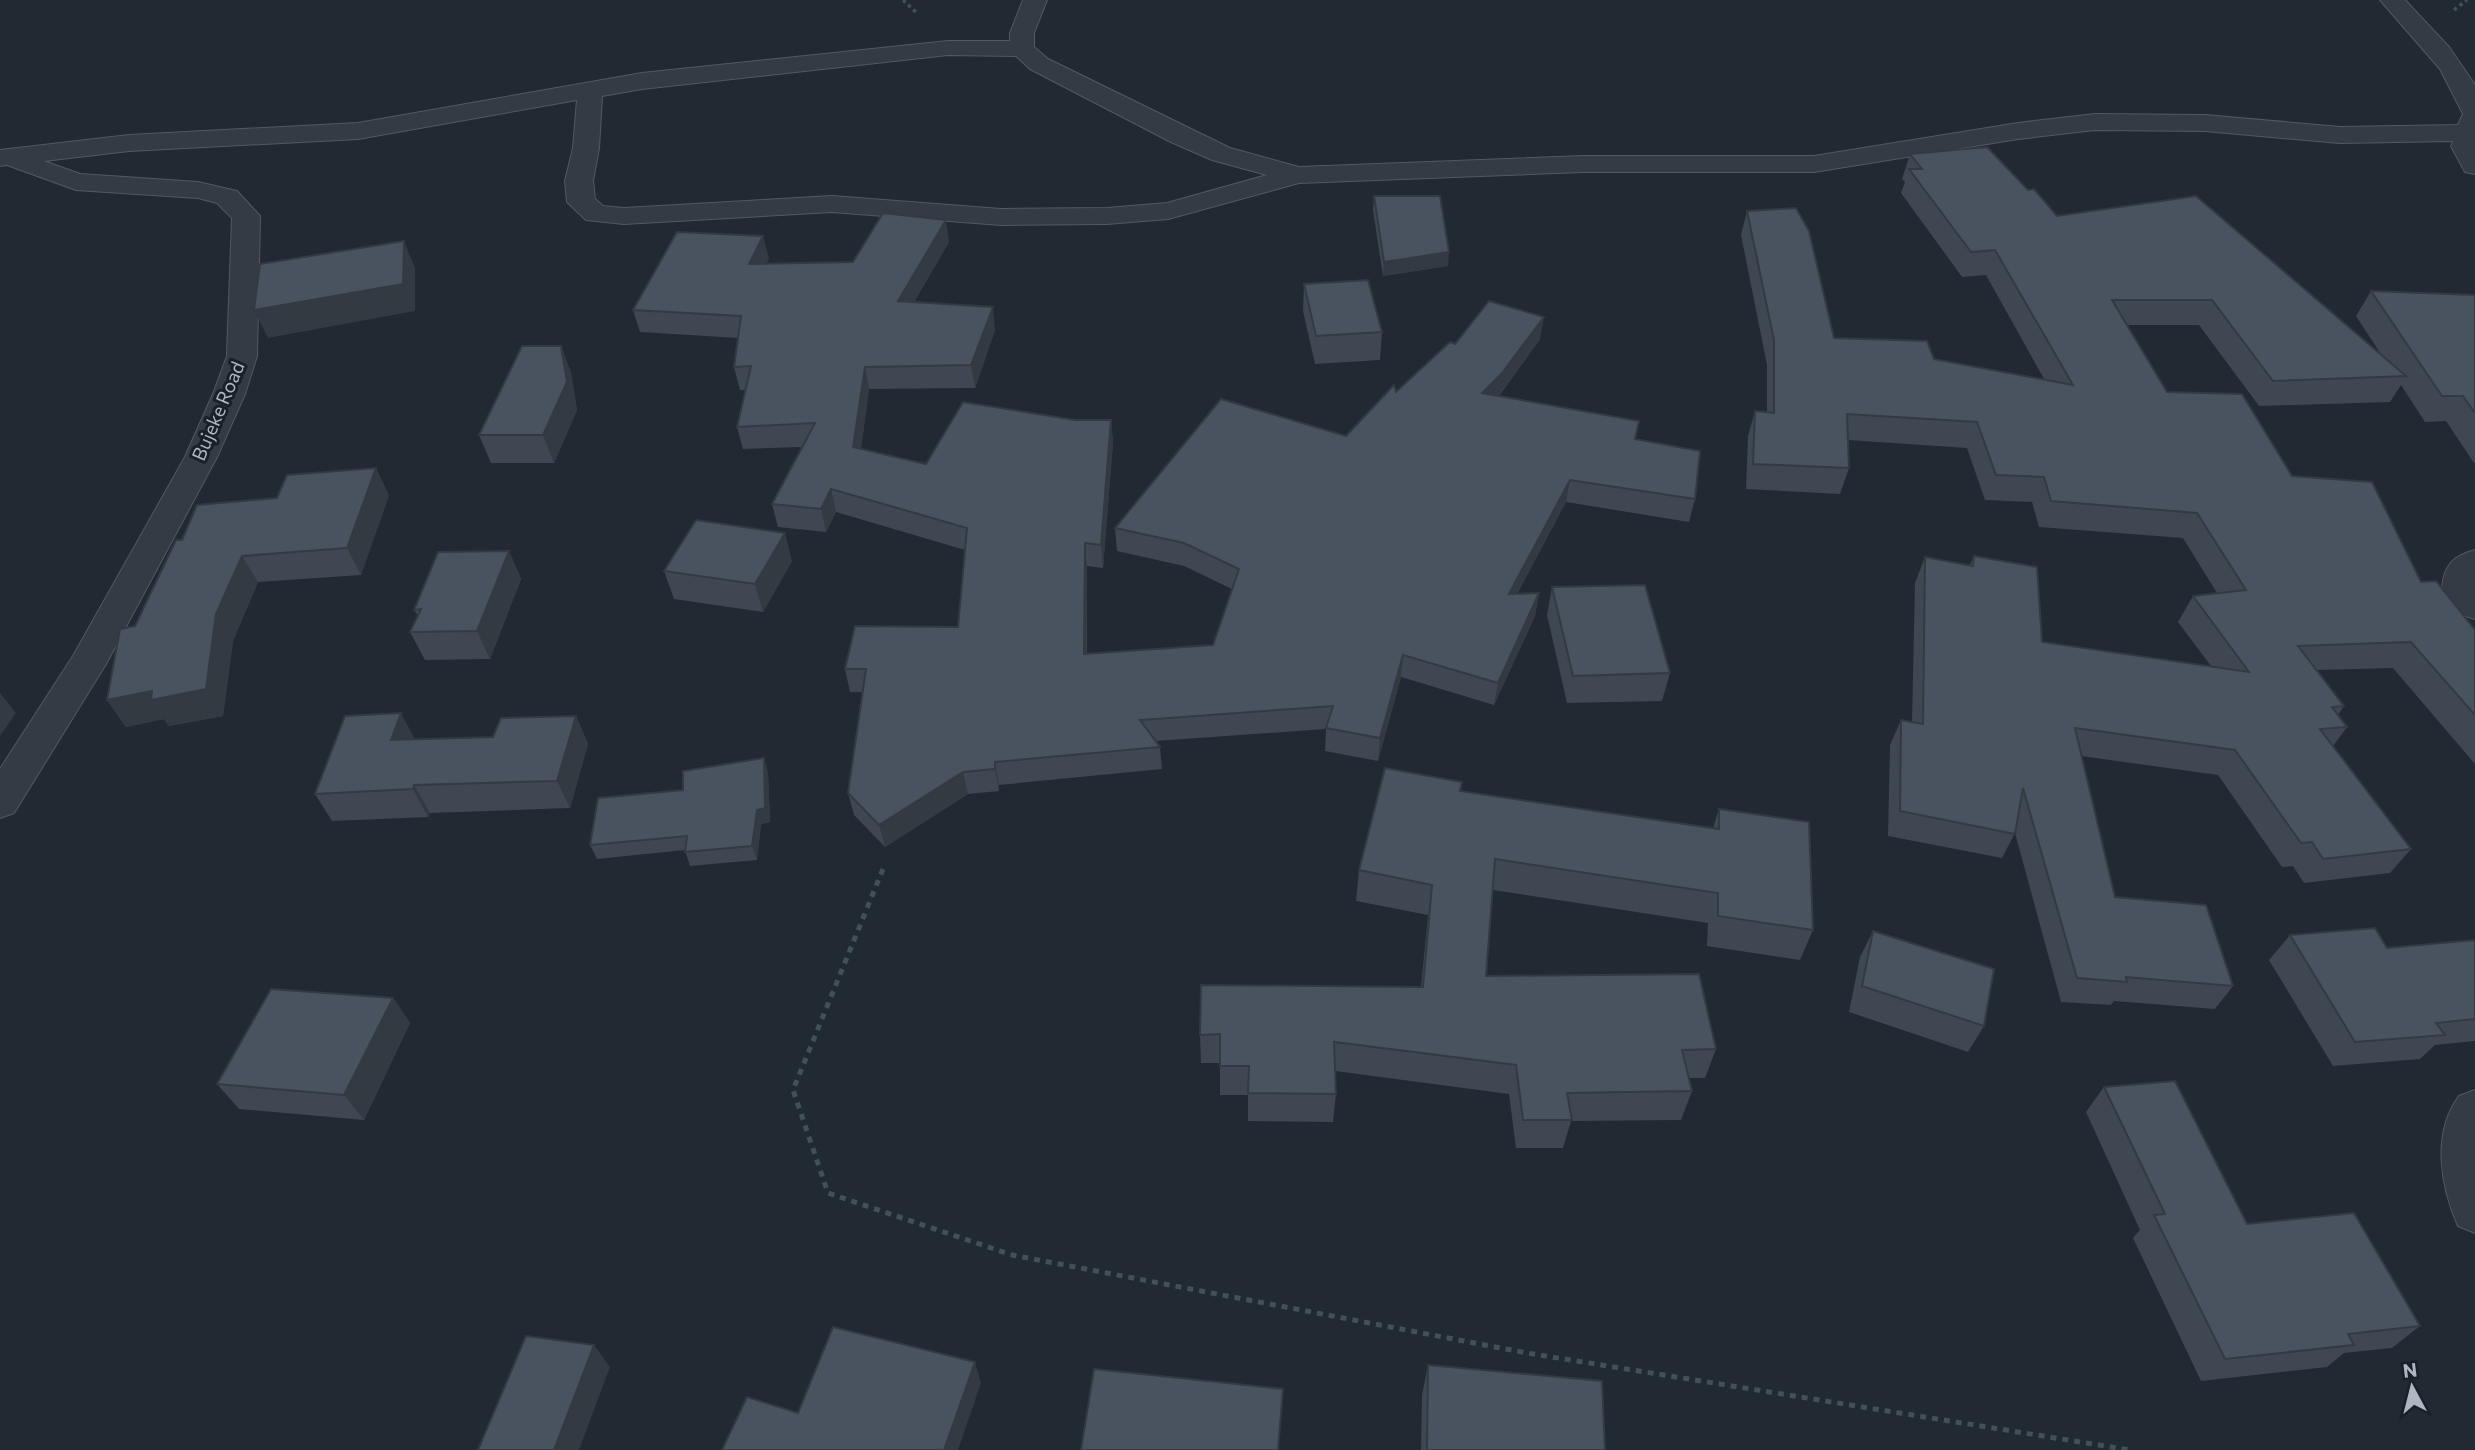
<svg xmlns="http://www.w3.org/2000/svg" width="2475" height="1450" viewBox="0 0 2475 1450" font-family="Commissioner,sans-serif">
	<rect width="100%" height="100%" fill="#212933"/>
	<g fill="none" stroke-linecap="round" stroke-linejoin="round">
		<g stroke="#525962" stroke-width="2">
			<g id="minor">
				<path d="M1023,0h24l-13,33v14l14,12 182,89 69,19 284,-11h231l204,-33 77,-9 110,1 135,12 118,-2 5,-11 -23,-45 -60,-69h25l44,47 26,38v89l-10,-2 -14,-26 2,-5 -113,2 -135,-12 -110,-1 -77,9 -204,33h-231l-284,11 -131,36 -61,5 -106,1 -169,-13 -208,12 -38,-4 -19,-18 -2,-21 8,-33 4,-48 -219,39 -229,12 -85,10 36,13 118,8 39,9 23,25 -3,140 -12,38 -28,63 -111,207 -92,149 -14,5v-49l73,-113 112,-199 28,-63 14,-38 5,-138 -15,-15 -19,-5 -122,-8 -69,-25 -7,1v-16l129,-15 229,-12 284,-50 306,-32h62v-8zM948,55l68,1 14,13 141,73 41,18 55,15 -100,28 -60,5 -106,1 -169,-13 -208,12 -21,-2 -8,-7 -2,-18 6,-33 3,-52 40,-7z"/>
				<path d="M2475,550v69l-13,-4 -20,-27c2,-23 11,-32 33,-38z"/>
				<path d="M2475,1090v143l-17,-7c-17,-39 -27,-92 1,-130z"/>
			</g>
		</g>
		<g stroke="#425254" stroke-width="3.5" stroke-dasharray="3.5 3.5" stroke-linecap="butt">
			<path d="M903,0l15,14"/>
			<path d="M2454,10l13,-10"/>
		</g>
		<path stroke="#425254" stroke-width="5" stroke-dasharray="6 6" stroke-linecap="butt" d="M883,869l-90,221 35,103 184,62 515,98 603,97"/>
		<use href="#minor" fill="#343b44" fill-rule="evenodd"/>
	</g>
	<g fill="#3f4752">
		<path d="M1910,154l118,36 29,26 325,140 -26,-40 15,-25 104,4v168h-1l-28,-42 -21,1 -24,-37 -11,17 -131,4 -60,-81h-72l40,67 125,84 129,106 54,48v134l-82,-96 -76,2 27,36 -6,9 9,12 -14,19 78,103 -21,24 -86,10 -11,-17 -11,1 -64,-92 -137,-19 34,141 118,89 -18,23 -101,-8 -3,4 -50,-3 -46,-169 -13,25 -114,-22 2,-91 11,-25 11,2 3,-139 10,-26 45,8 4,-9 68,86 169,24 -33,-44 15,-26 24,-3 -34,-55 -144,-11 -7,-25 -47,-2 -18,-52 -119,-8 1,28 -9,26 -94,-5 2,-53 7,-25 12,1v-47l-26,-130 6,-24 87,127 100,21 110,20 -58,-104 -24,2 -61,-84 4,-11 -3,-3z"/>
		<path d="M1374,196l74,70 -65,10 -10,-66z"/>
		<path d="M949,242l-35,60 81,28 -20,58 -106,1 -8,60 65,15 149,-44h36l2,23 -10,125 -16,-2v88l126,-9 19,-56 -48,-23 -67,-15 -2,-23 231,-92 50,-44 59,-48 85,-5 -41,57 136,43 60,60 -6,23 -123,-20 -49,92 22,-1 -4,23 -41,89 -93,-28 -23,84 -53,-10 1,-22 -170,12 4,6 2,22 -163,16v6l-31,3 -83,53 -31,-32 -6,-22 15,-101h-13l-5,-23 113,-42 7,-77 -129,-38 -10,20 -48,-5 -6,-23 30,-57 -59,2 -6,-22 8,-37h-5l-6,-23 4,-29 -98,-6 -7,-22 136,-52 -3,6 87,-2z"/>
		<path d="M1304,284l78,48 -2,28 -65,4 -12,-53z"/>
		<path d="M561,346l10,27 6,37 -23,53h-63l-12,-28z"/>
		<path d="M389,495l-28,80 -103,7 -25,59 -10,75 -54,10 -5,-7 -38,8 -19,-27 28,-74 47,-86z"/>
		<path d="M509,551l12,28 -31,80 -65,1 -15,-28 8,-16 -4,-6z"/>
		<path d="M792,561l-29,51 -89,-13 -10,-28z"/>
		<path d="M1552,587l118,86 -8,28 -95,2 -20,-88z"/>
		<path d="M576,716l12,28 -18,64 -140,5 -2,4 -96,4 -17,-27 100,-55 78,-2z"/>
		<path d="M768,772l2,50 -9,2 -4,36 -67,6 -5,-16 -88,9 -7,-14 93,-55z"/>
		<path d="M1461,791l252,37 6,-19 94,121 -13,30 -93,-14 1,-23 -215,-33 -7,86 230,73 -11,29h-16l3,13 -11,29 -110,1 -8,27h-47l-7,-54 -174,-23 1,23 -3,28 -85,-1v-26h-28v-32h-19l-1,-28 221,-48 7,-72 -72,-14 3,-31z"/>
		<path d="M1873,931l111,95 -16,26 -119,-40 11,-55z"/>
		<path d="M2290,935l97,13 88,-8v101l-40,4 -15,14 -87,7 -64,-106z"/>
		<path d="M393,998l17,25 -46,97 -125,-11 -22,-25z"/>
		<path d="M2104,1087l143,137 173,102 -28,22 -48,5 -17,14 -126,14 -68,-143 7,-8 -54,-118z"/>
		<path d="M1428,1365l177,85h-184l1,-55z"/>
	</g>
	<g fill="#333a42">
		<path d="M946,220l3,22 -48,81 -3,-22z"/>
		<path d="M763,236l6,22 -14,29 -6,-23z"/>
		<path d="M404,241l11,27v43l-147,27 -14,-28z"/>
		<path d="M1449,252l-1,14 -65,10 1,-14z"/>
		<path d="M993,307l2,23 -20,58 -4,-23z"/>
		<path d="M1544,317l-4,22 -42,57 -16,-3z"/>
		<path d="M561,346l10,27 6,37 -23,53 -11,-28z"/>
		<path d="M865,367l4,22 -11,81 -5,-23z"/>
		<path d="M1111,420l2,23 -10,125 -2,-23z"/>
		<path d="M376,468l13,27 -28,80 -14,-27z"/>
		<path d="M1570,480l-4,22 -61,115 4,-23z"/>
		<path d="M831,489l5,23 -10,20 -5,-23z"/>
		<path d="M785,533l7,28 -29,51 -8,-28z"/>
		<path d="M1085,543l2,23 -1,111 -2,-23z"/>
		<path d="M509,551l12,28 -31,80 -13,-28z"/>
		<path d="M242,556l16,26 -25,59 -10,75 -54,10 -5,-7 -38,8 -19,-27 45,-9 64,-77z"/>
		<path d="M1539,593l-4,23 -41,89 4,-22z"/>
		<path d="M1403,655l-2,22 -23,84 2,-23z"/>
		<path d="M0,693l16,20 -16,23z"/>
		<path d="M401,713l15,28 -25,-1z"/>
		<path d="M576,716l12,28 -18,64 -13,-27z"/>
		<path d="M764,758l4,14 2,50 -9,2 -4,36 -5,-14z"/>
		<path d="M995,762l4,23v6l-4,-22z"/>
		<path d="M963,772l5,22 -83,53 -6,-22z"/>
		<path d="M414,785l16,28 -2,4 -15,-28z"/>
		<path d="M393,998l17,25 -46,97 -20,-25z"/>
		<path d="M594,1345l16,22 -31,83h-25z"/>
		<path d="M975,1362l6,21 -23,67h-14z"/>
	</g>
	<g fill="#49535f" stroke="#333a42" stroke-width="2">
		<path d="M1987,147l41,43 6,-1 23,27 139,-20 210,180 -133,5 -61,-81h-100l55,92 75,2 50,82 80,6 49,100 15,-1 39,49v85l-64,-73 -113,4 46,60 -12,1 15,20 -27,2 91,120 -88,10 -11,-17 -11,1 -66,-93 -160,-22 40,169 91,8 27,81 -107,-9 1,5 -50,-4 -54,-190 -8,46 -115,-23 1,-91 22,4 2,-167 48,9 1,-10 63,11 5,75 207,30 -56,-76 53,-6 -49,-77 -146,-12 -7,-24 -48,-2 -19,-53 -130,-8 2,54 -96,-4 2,-53 19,2v-73l-27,-129 49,-3 13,23 25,107 93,3 7,18 139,26 -78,-135 -24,2 -62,-83h13l-12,-15z"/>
		<path d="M1374,196h66l9,56 -65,10z"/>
		<path d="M883,213l63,7 -48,81 95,6 -22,58 -106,2 -12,80 73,17 37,-62 112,18h36l-10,125 -16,-2 -1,111 129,-9 26,-76 -55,-26 -69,-15 106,-129 125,37 48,-51 2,7 54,-50 5,2 34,-43 55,16 -42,56 -20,20 157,28 -4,18 65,12 -5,48 -125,-19 -61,114 30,-1 -41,90 -95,-28 -23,83 -54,-10 7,-22 -193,14 20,27 -165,15v7l-32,3 -84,53 -31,-32 18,-124h-21l10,-43 103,1 9,-99 -136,-39 -10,20 -49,-5 43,-81 -78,4 14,-61 -17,1 7,-51 -108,-6 44,-78 86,4 -14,28 104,-2z"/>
		<path d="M404,241l-1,43 -149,26 6,-46z"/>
		<path d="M1368,280l14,52 -66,4 -12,-52z"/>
		<path d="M2371,291l104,4v118l-12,-17h-21z"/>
		<path d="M522,346h39l6,36 -24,53h-64z"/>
		<path d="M376,468l-29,80 -105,8 -26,58 -10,75 -55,11 1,-9 -45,9 13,-71 15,-3 41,-86h6l15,-35 80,-7 10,-23z"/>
		<path d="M696,520l89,13 -30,51 -91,-13z"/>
		<path d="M509,551l-32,80 -67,1 11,-23 -7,1 24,-58z"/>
		<path d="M1645,585l25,88 -97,3 -21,-89z"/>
		<path d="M401,713l-10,27 102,-3 8,-19 75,-2 -19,65 -143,4 -1,4 -98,5 30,-78z"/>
		<path d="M764,758l1,50 -8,2 -5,36 -67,6 2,-16 -97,9 8,-47 85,-8v-19z"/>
		<path d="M1385,768l77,14 -2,9 259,38v-20l90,13 4,108 -95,-14v-23l-223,-34 -9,117 213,-2 17,75 -34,1 10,41 -125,2 5,27h-49l-7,-55 -182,-23 2,52 -88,-1 1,-27h-29v-32l-20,1 1,-50 222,2 9,-102 -73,-15z"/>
		<path d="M2375,928l12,20 88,-8v79l-39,4 9,12 -90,7 -65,-107z"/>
		<path d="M1873,931l121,38 -10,57 -122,-40z"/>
		<path d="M271,989l122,9 -49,97 -127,-11z"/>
		<path d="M2175,1081l72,143 107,-11 66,113 -72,8 6,11 -129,14 -71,-144 11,-1 -61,-127z"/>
		<path d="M833,1327l142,35 -31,88h-222l25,-53 51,16z"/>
		<path d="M526,1336l68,9 -40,105h-76z"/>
		<path d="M1428,1365l174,16 3,69h-178z"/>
		<path d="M1094,1369l189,20 -5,61h-197z"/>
	</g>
	<g text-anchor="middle" stroke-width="6" stroke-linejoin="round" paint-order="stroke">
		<g font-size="19" fill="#aeb6c1" stroke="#1a2028">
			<text transform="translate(218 411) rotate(-67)" y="7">Bujeke Road</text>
		</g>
	</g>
	<g transform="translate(2412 1387) rotate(353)" stroke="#1a2028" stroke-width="5" paint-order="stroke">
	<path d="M0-5L12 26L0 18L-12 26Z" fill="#aeb6c1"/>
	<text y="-10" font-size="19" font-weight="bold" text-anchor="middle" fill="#aeb6c1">N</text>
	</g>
</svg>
